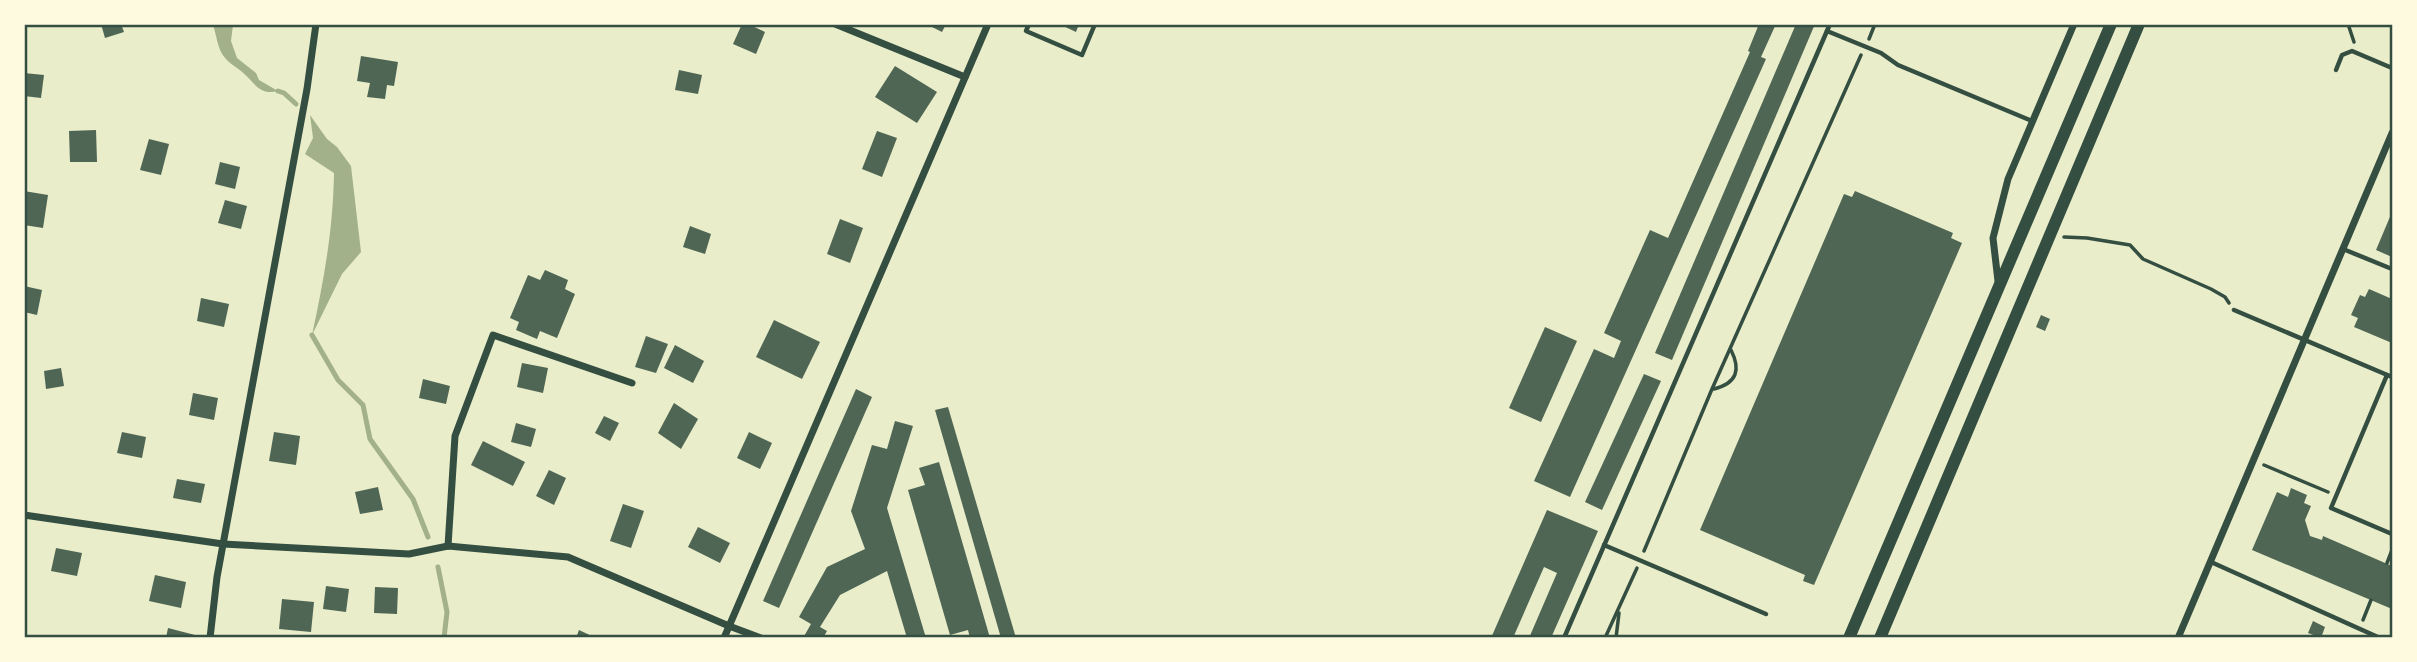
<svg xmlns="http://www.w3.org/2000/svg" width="2417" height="662" viewBox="0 0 2417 662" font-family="Helvetica,sans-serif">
	<rect width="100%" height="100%" fill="#e9edc9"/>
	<g fill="#a3b18a">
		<path d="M213,25h20l-2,16 6,17 19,15 3,7 19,11c-20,5 -24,-10 -37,-20 -8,-6 -15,-10 -20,-19 -4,-8 -5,-19 -8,-27z"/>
		<path d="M310,115l17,24 10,8 14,19 10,86 -19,22 -30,61c12,-56 21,-104 22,-162l-29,-19 8,-16z"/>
	</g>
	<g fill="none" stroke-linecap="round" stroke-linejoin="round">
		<g stroke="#a3b18a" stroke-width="5">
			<path d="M278,91l6,2 12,11"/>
			<path d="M312,335l26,45 25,25 7,34 43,60 15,38"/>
			<path d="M438,567l9,45 -3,26"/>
		</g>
	</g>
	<g fill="#4f6655">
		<path d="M101,24h20l3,8 -19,6z"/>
		<path d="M742,24h6l17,8 -9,22 -23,-10z"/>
		<path d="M926,24h20l-4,8z"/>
		<path d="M1059,24h20l-3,8z"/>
		<path d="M1759,24h17l-15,33 5,2 -196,438 -36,-16 60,-132 20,9 7,-17 -17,-8 46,-103 18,8 82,-186 -2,-1z"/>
		<path d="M1796,24h19l-143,336 -17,-7z"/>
		<path d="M361,56l37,6 -4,24 -7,-1 -2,14 -18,-2 3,-14 -13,-2z"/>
		<path d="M895,66l42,26 -20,31 -42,-26z"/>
		<path d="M679,70l23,5 -4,19 -23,-4z"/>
		<path d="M24,73l20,2 -3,23 -17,-2z"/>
		<path d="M96,130l1,32h-27l-1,-31z"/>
		<path d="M877,131l20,7 -15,39 -20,-8z"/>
		<path d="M149,139l20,5 -8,31 -21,-5z"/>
		<path d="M220,162l20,5 -5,22 -20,-5z"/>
		<path d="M24,191l24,4 -5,33 -19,-3z"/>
		<path d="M1855,191l98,42 -2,5 11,5 -148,342 -11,-4 2,-6 -105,-45 144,-336 8,3z"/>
		<path d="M225,200l22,6 -6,23 -23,-6z"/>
		<path d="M2392,212v45l-16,-7z"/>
		<path d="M840,219l23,9 -13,35 -23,-9z"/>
		<path d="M690,226l21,8 -6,20 -22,-7z"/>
		<path d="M545,270l23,10 -3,9 10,5 -18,44 -17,-7 -3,8 -21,-9 3,-8 -9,-4 18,-43 12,5z"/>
		<path d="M24,286l18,4 -5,25 -13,-3z"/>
		<path d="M2369,289l23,10v44l-38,-16 4,-9 -7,-3 9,-20 5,2z"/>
		<path d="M201,298l28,6 -5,23 -27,-6z"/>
		<path d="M2041,315l9,4 -5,12 -9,-4z"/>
		<path d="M774,320l46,22 -18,37 -46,-22z"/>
		<path d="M1545,327l32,14 -36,81 -32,-14z"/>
		<path d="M646,336l22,8 -12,29 -21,-6z"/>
		<path d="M675,345l29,16 -11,22 -29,-15z"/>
		<path d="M522,363l26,5 -5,25 -26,-6z"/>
		<path d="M61,368l3,18 -18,3 -2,-18z"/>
		<path d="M1644,374l17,7 -59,129 -17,-8z"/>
		<path d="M423,379l27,7 -4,18 -27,-6z"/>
		<path d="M856,389l16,8 -93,211 -16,-7z"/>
		<path d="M193,393l25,5 -4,22 -25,-5z"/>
		<path d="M674,403l24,16 -17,30 -23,-16z"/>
		<path d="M948,407l68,231h-15l-66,-228z"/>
		<path d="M604,416l15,7 -9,18 -15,-8z"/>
		<path d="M895,421l18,5 -26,82 39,130h-19l-20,-67 -47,24 -20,32 7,4 -4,7h-20l8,-14 -12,-7 28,-50 38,-18 -14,-38 21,-66 15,4z"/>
		<path d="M516,423l20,6 -5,18 -20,-5z"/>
		<path d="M122,432l24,5 -4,21 -25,-5z"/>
		<path d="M274,432l26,4 -4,29 -27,-4z"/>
		<path d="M749,432l23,11 -12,26 -23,-11z"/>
		<path d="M483,441l42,21 -12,24 -42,-21z"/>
		<path d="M939,462l51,176h-20l-2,-8 -18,5 -42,-145 17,-5 -6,-17z"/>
		<path d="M549,470l17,8 -12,27 -18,-9z"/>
		<path d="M177,479l28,5 -4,19 -28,-5z"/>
		<path d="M378,487l5,23 -23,4 -5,-22z"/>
		<path d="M2291,488l16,7 -3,8 7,3 -6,14 5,16 12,4 1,-4 69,30v43l-140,-59 25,-58 11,5z"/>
		<path d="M623,504l21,7 -13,37 -21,-7z"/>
		<path d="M1547,510l51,21 -47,107h-22l28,-65 -13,-6 -31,71h-22z"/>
		<path d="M698,527l32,16 -10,20 -32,-16z"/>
		<path d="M56,548l26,5 -5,23 -26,-5z"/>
		<path d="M155,575l31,7 -5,26 -32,-7z"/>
		<path d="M326,586l23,3 -3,23 -23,-3z"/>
		<path d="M375,587l23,1 -1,26 -23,-1z"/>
		<path d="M282,599l32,3 -3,30 -32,-3z"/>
		<path d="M2313,621l12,6 -4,11 -13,-5z"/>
		<path d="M168,628l27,7v3h-29z"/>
		<path d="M579,630l17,8h-20z"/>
	</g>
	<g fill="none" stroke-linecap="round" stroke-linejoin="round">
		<g stroke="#344e41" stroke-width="3.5">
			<path d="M2348,24l6,18"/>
			<path d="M1869,39l6,-15"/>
			<path d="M2064,237l23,1 43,7 13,14 68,30 14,8 4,6"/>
			<path d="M1714,389c23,-6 27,-19 17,-39"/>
			<path d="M2264,465l64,27"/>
			<path d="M1644,551l68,-162 149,-334"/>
			<path d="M2387,563l5,-13"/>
			<path d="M2363,620l8,-20"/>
			<path d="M1605,638l32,-70"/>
			<path d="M1616,638l3,-25"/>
		</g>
		<g stroke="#344e41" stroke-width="4.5">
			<path d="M1029,24l-3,7 56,24 13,-31"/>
			<path d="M1827,31l54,22 17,12 134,56"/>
			<path d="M2336,70l6,-15 10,-4 40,17"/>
			<path d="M2343,249l49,20"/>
			<path d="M2234,310l158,67"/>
			<path d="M2387,375l-56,133 61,26"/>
			<path d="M1604,545l162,69"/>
			<path d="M2211,562l169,76"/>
			<path d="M1564,638l266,-614"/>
		</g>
		<g stroke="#344e41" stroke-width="7">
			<path d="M835,24l130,53"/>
			<path d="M1998,281l-5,-43 15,-59 66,-155"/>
			<path d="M24,515l199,29 186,10 39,-8 120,11 161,69 32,12"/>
			<path d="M448,546l7,-110 38,-101 139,48"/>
			<path d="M210,638l7,-61 90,-488 9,-65"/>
			<path d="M724,638l264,-614"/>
			<path d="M2178,638l214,-505"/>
		</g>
		<g stroke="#344e41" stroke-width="12">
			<path d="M1849,638l262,-614"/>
			<path d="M1880,638l259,-614"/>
		</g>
	</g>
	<rect width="2417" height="662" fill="none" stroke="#fefae0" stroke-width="52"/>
	<rect x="26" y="26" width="2365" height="610" fill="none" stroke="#344e41" stroke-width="2.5"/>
</svg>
